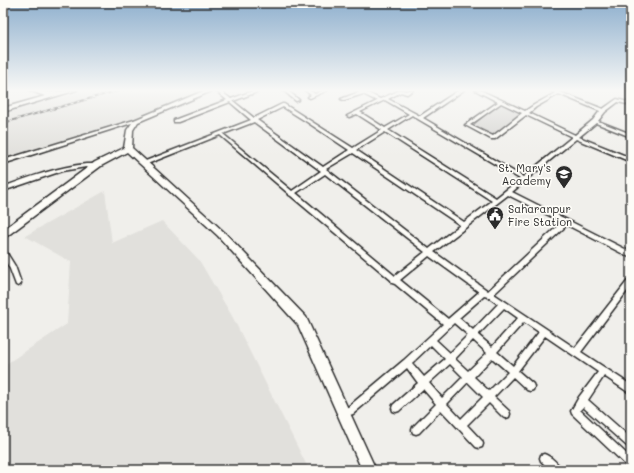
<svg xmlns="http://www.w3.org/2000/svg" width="634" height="473" viewBox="0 0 634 473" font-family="Mali,sans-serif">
	<rect width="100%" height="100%" fill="#f0efeb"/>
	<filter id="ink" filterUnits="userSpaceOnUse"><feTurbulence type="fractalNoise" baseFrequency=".025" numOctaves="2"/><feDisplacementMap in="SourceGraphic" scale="8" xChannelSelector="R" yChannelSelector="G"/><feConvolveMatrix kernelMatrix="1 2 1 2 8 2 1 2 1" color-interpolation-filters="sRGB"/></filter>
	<g filter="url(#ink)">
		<g fill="#e1e0dc">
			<path d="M88,90h118l-31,14 -54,20 -118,36v-47z"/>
			<path d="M105,191l7,52 50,-22 37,39 33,56 77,154h-306v-104l64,-42 4,-62 -46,-26z"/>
		</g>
		<path fill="#d3d2cf" stroke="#7f7e7d" d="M501,102l29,12 -37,24 -22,-11z"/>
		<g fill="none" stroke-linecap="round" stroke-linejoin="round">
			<g stroke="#2b2b2b" stroke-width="3">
				<g id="street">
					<path d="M215,90h4l12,9 24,-9h2v2l-24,9 21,17 28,-14h2l69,44 29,-18 -25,-16 -8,3 -2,-1 30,-15 -14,-7 -19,6 -3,-1 18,-7 -2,-2h5l18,9 18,-8 -1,-1h5l4,1 2,-1h5l-6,4 -6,-2 -13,7 32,17 39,-26h5l-41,28 100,59 49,-40 -46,-22 -31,24h-4l-26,-14 33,-23 -23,-12h5l45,21 9,-6 21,-12 -5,-3h5l48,19 14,-10 14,4v2l-13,-3 -13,10 -7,9 33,13v3l-35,-14 -17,14 52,21v4l-55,-23 -49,40v2l-3,1 -12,10 119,60v6l-64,-33 -73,69 81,54 54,-69 2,-1v8l-50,66 50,33v9l-27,-18 -16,24 43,38v10l-3,-1 -45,-40 -3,3 51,48v11l-3,-2 -56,-53 -1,-3 8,-14 19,-25 -53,-36 -27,35 15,13 1,3 -1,3 -3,1 -3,-1 -14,-13 -19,20 15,14 1,3 -1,3 -3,1 -3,-1 -14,-14 -22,22 15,16 1,3 -1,3 -3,1 -3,-1 -35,-37 -22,23 -3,1 -3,-1 -1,-3 1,-3 23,-23 -13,-15 -24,22 -3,1 -3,-1 -1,-3 1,-3 25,-22 -11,-15 -54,46 -10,3 -3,-1 -1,-3 1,-3 8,-3 56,-47 39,-36 -48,-40 -3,-1 -1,-3 -100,-84 -2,-1v-1l-69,-59 -73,29h-4v-2l108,-42 -21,-18 -52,20h-4v-2l53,-20zM559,94l41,17 -7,9 -18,15 -46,-22 7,-6zM385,100l24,14 -24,14 -25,-16zM501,103l21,10 -29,23 -23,-11zM283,107l24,15 42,28 -26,17 -66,-47zM412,115l6,4 102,60 -24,19 -108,-68zM254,122l67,49 -29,20 -69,-57zM385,132l107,69 -28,21 -108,-72zM353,153l107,72 -31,24 -103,-80zM325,174l100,78 -30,24 -99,-83zM508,195l54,27 -74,69 -54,-39zM429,256l50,36 -31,27 -48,-39zM484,296l4,1 10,7 -25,26 -14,-12zM504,308l14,10 -26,29 -14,-12zM524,322l15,10 -26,34 -16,-14zM454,323l14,12 -18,18 -14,-13zM473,340l14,13 -19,18 -13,-12zM431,345l14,14 -21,18 -12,-14zM492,358l16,14 -19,19 -15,-14zM450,364l13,13 -21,21 -13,-15zM468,382l15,15 -22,22 -14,-15z"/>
					<path d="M283,90h4l12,10 -3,1z"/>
					<path d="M305,90h4l6,4 8,-4h5l-18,8 -2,-1 3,-2z"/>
					<path d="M134,120h2l2,1 -135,43v-4z"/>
					<path d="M86,164h10l3,2 -3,2 -10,-1 -24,4 -59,20v-4c27,-10 54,-20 83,-23z"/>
					<path d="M3,249l2,1 10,16 6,17 -1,2 -2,1 -2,-1 -6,-16 -7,-12z"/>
					<path d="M544,454c6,2 15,10 18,16h-12l-9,-9 -1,-3 1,-3z"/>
				</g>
			</g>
			<g stroke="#2b2b2b" stroke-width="3">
				<g id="secondary">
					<path d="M29,90l19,2 29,-2 -74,22v-4l42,-12z"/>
					<path d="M206,90h8l-76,32 -5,8 -1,18 92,84 82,85 70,153h-14l-64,-145 -80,-89 -91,-84 -26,14 -98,73v-9l92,-68 29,-14 3,-18 7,-10z"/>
				</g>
			</g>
			<use href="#street" fill="#fdfcf7" fill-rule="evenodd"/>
			<use href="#secondary" fill="#fdfcf7" fill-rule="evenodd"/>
			<g stroke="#2b2b2b" stroke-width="2">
				<path id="rail" d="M3,123l117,-33"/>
			</g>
			<use href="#rail" stroke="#fdfcf7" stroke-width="1" stroke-dasharray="3.5" stroke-linecap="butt"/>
		</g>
	</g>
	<linearGradient id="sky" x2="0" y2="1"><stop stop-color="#8fb0ce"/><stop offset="0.58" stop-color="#f8f8f6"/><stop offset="1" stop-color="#f8f8f6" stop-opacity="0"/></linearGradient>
	<rect width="634" height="156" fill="url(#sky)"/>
	<defs>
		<g id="school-pin" transform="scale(0.9)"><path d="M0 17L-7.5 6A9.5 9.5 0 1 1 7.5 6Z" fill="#2b2b2b" stroke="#fdfcf7"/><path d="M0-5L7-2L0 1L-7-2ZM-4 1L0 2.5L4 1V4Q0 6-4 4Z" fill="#fff"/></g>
		<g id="civic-pin" transform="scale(0.9)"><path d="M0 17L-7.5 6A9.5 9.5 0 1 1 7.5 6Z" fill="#2b2b2b" stroke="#fdfcf7"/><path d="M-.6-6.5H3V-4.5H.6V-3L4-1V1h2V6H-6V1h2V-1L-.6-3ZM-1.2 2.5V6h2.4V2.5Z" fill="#fff"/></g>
	</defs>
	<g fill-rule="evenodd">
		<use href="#school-pin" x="564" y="174"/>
		<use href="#civic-pin" x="495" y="215"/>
	</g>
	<g text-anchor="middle" stroke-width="3.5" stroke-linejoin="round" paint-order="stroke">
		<g font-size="11" fill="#2b2b2b" stroke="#fdfcf7" text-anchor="end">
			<text x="551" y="172">St. Mary's<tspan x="551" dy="13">Academy</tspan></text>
			<text x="508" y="213" text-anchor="start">Saharanpur<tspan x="508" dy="13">Fire Station</tspan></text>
		</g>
	</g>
	<rect width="634" height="473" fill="none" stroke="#fdfcf7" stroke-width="16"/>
	<rect x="8" y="8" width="618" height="457" fill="none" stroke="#2b2b2b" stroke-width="1.5" filter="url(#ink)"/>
</svg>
